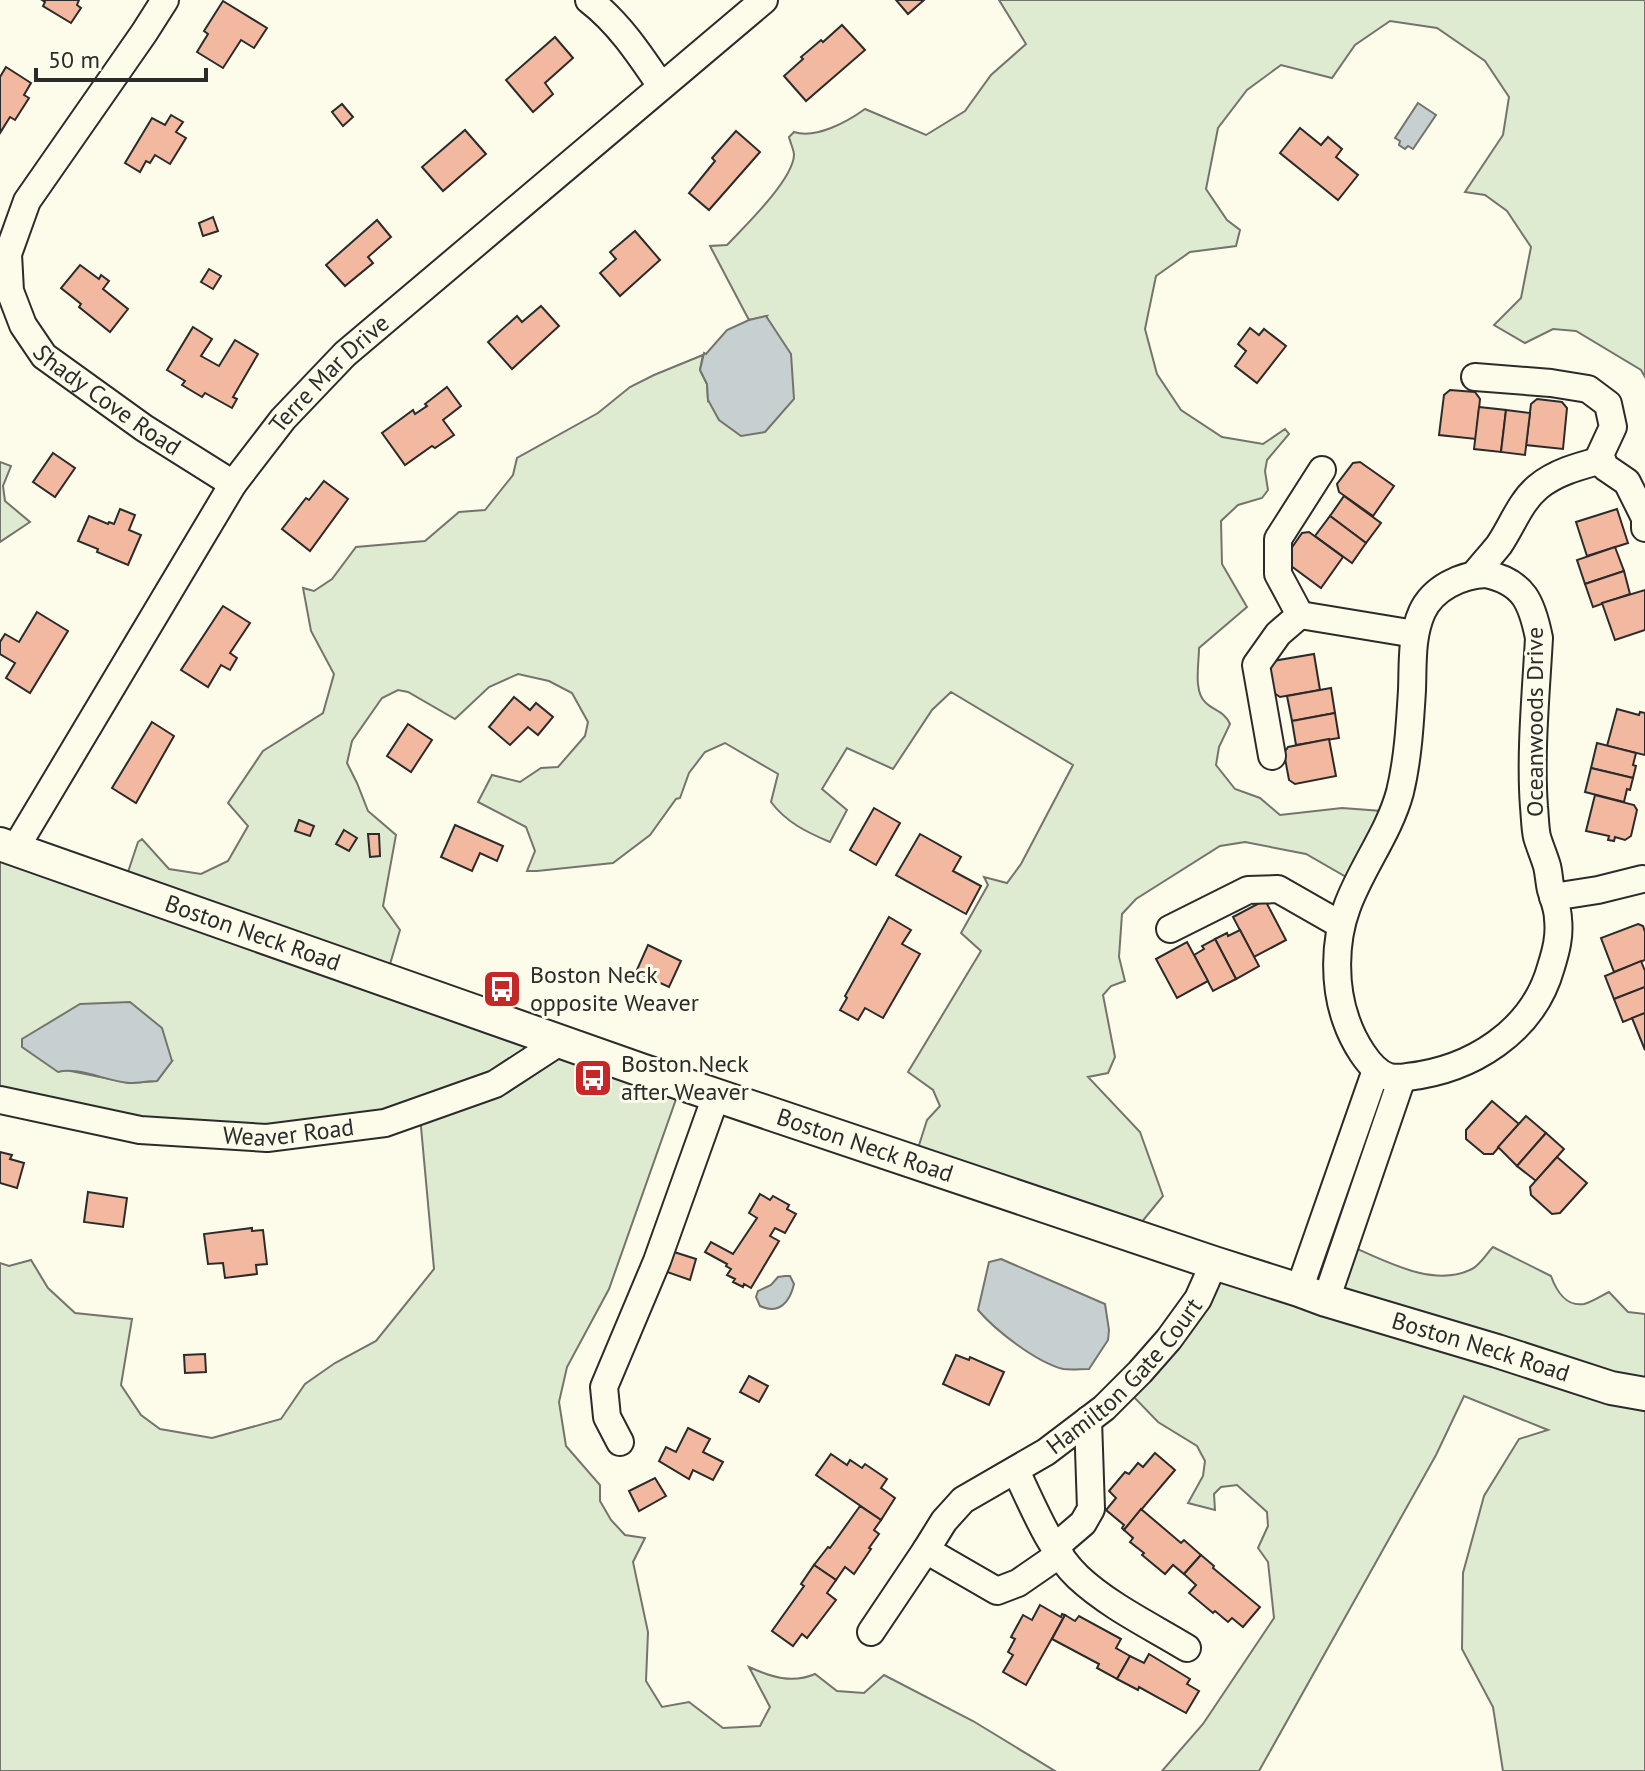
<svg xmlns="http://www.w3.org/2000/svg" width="1645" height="1771" viewBox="0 0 1645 1771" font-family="'PT Sans',sans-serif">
	<rect width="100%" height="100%" fill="#fdfbea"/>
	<g fill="#deebd1" stroke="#74746e" stroke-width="2" fill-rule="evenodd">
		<path d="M999,0h646v377l-4,-7 -65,-39 -23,-2 -28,14 -31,-18 27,-27 10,-51 -24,-36 -22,-16 -20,-3 38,-57 6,-38 -24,-36 -48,-33 -47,-7 -35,24 -23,33 -51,-13 -34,25 -29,38 -12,61 21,31 13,10 -4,16 -46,6 -34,24 -11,53 12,45 24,36 41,27 41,7 22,-15 4,5 -22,26 -2,11 3,19 -6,8 -24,7 -17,16 1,43 25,43 -48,41c0,16 -6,44 7,55 9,8 19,9 24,21l-11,23 -3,18 19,24 25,9 20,17 62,-7 53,4 -33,74 -56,-32 -61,-12 -25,4 -84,53 -14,15 -3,43 6,24 -14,5 -8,9 12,62 -7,16 -20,4 52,55 23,64 -31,38 -218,-73 13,-41 13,-14 -7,-16 -25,-18 73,-121 -20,-18 27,-48 -4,-8 23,6 14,-19 52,-99 -122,-73 -19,18 -39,59 -46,-21 -25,41 25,21 -17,32c-24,-10 -44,-20 -59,-40l7,-28 -53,-31 -20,9 -16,21 -9,25 -4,1 -26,36 -37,28 -76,8h-10l8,-20 -9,-24 -48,-25 14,-27 28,7 21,-14 17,-1 27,-31 3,-14 -16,-29 -23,-12 -31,-7 -29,13 -34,32 -47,-27 -10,-2 -16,8 -30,43 -5,22 10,20 11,28 28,24 -13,71 17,24 -14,48 295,107 -72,204 -42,78 -8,35 7,44 34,39v16l11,19 14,15 20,3 -12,24 15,70 -2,49 16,26 27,-5 34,26 37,-2 10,-19 -21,-40c22,10 43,17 66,7l22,17 27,2 20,-18 89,46 82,50h-1055v-508l9,3 22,-6 17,28 27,25 57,6 -11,66 20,30 19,14 52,9 69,-19 24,-35 30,-21 41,-22 58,-72 -14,-153 -157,23 -263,-38v-254l123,40 15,-45 4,-3 27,30 32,5 27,-13 20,-35 -20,-23 35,-52 60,-38 11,-39 -23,-43 -8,-43 11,3 18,-12 24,-32 69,-6 34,-29 26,-2 28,-35 4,-17 81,-45 32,-26 24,-12 49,-20 -3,15 7,14 1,16 59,-84 -18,4 -39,-74 17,-1c17,-18 66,-65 67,-90 0,-5 -4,-13 -5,-18l5,-5c22,7 53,-10 71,-23l61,26 39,-24 26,-36 35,-31zM172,1061l-15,20 -28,2 -63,-13z"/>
		<path d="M0,462l11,4 -8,20 2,15 25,21 -30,20z"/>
		<path d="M1340,1210l10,1 3,36c34,15 82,41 119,22 8,-4 15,-16 21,-22l58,29c5,14 15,31 33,28 8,-2 17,-8 25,-12l19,20 17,2v457h-142l-10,-64 -31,-58 1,-76 21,-77 35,-57 29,-9 -84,-34 -28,59 -177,316h-97l41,-47 71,-106 -6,-56 -10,-14 10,-22 -1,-14 -30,-27 -16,2 -7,7 1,16 -27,-7 15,-27 2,-15 -8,-15 -39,-24 -30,-31 84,-122 94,28z"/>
	</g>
	<g fill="#c7d0d0" stroke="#74746e" stroke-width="2">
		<path d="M1418,103l18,12 -23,34 -5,-3 -3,3 -6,-4 1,-4 -5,-3z"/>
		<path d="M766,316l25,38 3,45 -29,33 -24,4 -22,-16 -11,-20 -1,-16 -7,-14 4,-17 2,1 21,-24 22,-10z"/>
		<path d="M130,1002l32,26 10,33 -15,20c-9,0 -18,2 -27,2 -21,-1 -53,-17 -72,-11l-36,-25v-8l58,-35z"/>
		<path d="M1001,1259l104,45 4,26 -1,10 -19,29c-9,0 -18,1 -26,0 -27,-7 -67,-38 -85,-59l11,-48z"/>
		<path d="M785,1276h5l4,8c-4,18 -15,31 -34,22l-4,-9 2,-6 13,-6 7,-8z"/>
	</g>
	<g fill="#f2b8a0" stroke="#2b2b2b" stroke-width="2">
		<path d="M42,0h37l-2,5 4,3 -10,15 -28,-17 2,-4z"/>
		<path d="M896,0h28l-16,14z"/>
		<path d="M223,1l44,27 -13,20 -13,-8 -18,28 -26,-16 11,-18 -4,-3z"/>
		<path d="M842,25l23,25 -59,51 -22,-25 19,-17 -2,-2 20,-17 2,2z"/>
		<path d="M555,37l18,21 -28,25 8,11 -20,18 -27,-32z"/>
		<path d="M6,67l25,16 -7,12 5,3 -14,22 -5,-3 -10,16v-56z"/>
		<path d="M342,104l11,13 -10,9 -11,-14z"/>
		<path d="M171,115l12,7 -7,10 10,6 -16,26 -15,-9 -5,8 -4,-2 -6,11 -15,-9 27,-45 13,7z"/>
		<path d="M1300,128l21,17 7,-8 14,12 -6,8 22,18 -20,25 -58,-47z"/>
		<path d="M465,130l21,24 -43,37 -21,-24z"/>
		<path d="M736,131l24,21 -51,58 -20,-17 26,-32 -3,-3z"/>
		<path d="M213,217l5,14 -15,5 -4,-13z"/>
		<path d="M377,220l14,17 -23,20 5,6 -28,23 -19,-21z"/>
		<path d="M635,231l25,29 -40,36 -20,-23 16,-14 -6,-7z"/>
		<path d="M80,265l19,14 2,-4 8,6 -6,8 25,20 -18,23 -31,-25 2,-3 -20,-16z"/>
		<path d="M209,269l12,7 -8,13 -12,-7z"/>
		<path d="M541,306l18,20 -47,43 -24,-27 29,-26 5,6z"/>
		<path d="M193,327l19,12 -11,17 18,10 16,-26 23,14 -25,43 4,2 -5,9 -27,-15 -3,4 -20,-12 3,-4 -18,-11z"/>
		<path d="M1250,328l9,7 5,-6 22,17 -29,37 -22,-17 11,-15 -8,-7z"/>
		<path d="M447,387l14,19 -18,14 11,15 -19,13 -3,-2 -27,19 -23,-32 31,-23 2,4 12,-8 -2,-2z"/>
		<path d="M1450,390l25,2 5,7 -4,40 -37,-4 5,-40z"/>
		<path d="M1537,399l25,3 5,6 -4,41 -37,-4 5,-41z"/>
		<path d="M1479,407l27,3 -5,42 -27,-3z"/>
		<path d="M1506,410l24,3 -5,42 -24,-3z"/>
		<path d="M53,453l22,15 -20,29 -22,-15z"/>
		<path d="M1360,462l34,24 -21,30 -34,-24 -2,-8 16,-21z"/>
		<path d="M324,481l24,18 -38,52 -28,-22 24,-31 3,2z"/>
		<path d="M1344,496l37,27 -15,20 -36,-27z"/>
		<path d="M120,509l15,6 -6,15 12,5 -13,30 -31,-13 1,-3 -20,-8 11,-25 19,8 1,-2 5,2z"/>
		<path d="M1617,509l11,34 -41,13 -11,-34z"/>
		<path d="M1330,516l36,27 -14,20 -37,-27z"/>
		<path d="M1309,532l34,25 -22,31 -34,-25 -1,-7 16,-23z"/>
		<path d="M1615,547l9,24 -39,13 -8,-24z"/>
		<path d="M1624,571l6,23 -37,13 -8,-23z"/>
		<path d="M1645,590v40l-30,10 -13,-37z"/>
		<path d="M223,606l27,17 -20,30 7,5 -7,12 -9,-5 -13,22 -27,-17z"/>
		<path d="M37,612l31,19 -38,62 -24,-15 9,-15 -15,-9v-12l5,-8 14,8z"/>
		<path d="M1314,654l6,36 -40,7 -6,-4 -5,-26 4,-6z"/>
		<path d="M1331,688l4,25 -43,8 -5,-25z"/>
		<path d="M514,697l16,13 6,-7 17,14 -15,18 -10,-8 -18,18 -21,-18z"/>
		<path d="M1617,709l22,6 1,-3 5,1v42l-38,-9z"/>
		<path d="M1335,713l4,25 -43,7 -4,-24z"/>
		<path d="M152,722l22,14 -38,67 -24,-15z"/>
		<path d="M408,724l24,16 -21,32 -24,-16z"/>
		<path d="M1329,739l7,37 -41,8 -6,-4 -5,-27 4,-6z"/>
		<path d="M1597,743l39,10 -3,12 3,1 -3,12 -42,-10z"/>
		<path d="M1591,768l42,10 -3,12 -3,-1 -3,13 -39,-10z"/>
		<path d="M1595,795l39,10 3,5 -6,26 -6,4 -10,-3 -1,4 -6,-1 1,-4 -23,-5z"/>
		<path d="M874,808l26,15 -24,42 -26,-15z"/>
		<path d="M299,820l15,6 -4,10 -15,-5z"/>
		<path d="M455,825l48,21 -6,15 -17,-8 -8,18 -31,-14z"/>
		<path d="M344,830l13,8 -8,13 -13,-7z"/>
		<path d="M368,834h11l1,22 -10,1z"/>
		<path d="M920,834l41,23 -8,14 28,15 -15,28 -70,-39z"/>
		<path d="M1265,900l21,40 -32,17 -21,-40z"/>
		<path d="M889,917l22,13 -9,14 18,10 -37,64 -18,-10 -7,12 -18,-10 7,-12 -2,-2z"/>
		<path d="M1638,924l5,2 2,6v28l-31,12 -13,-34z"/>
		<path d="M1240,930l19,36 -23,13 -21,-40 12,-6 1,3z"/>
		<path d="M1215,939l21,40 -23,12 -19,-36 10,-6 -2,-3z"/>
		<path d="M1187,942l21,39 -31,17 -21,-39z"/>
		<path d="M648,945l33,16 -12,26 -33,-15z"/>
		<path d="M1641,961l4,10v16l-31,12 -9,-23z"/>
		<path d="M1645,987v26l-22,9 -9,-23z"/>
		<path d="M1645,1013v37l-13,-32z"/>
		<path d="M1492,1101l27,23 -26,30h-9l-18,-15v-9z"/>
		<path d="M1526,1116l20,17 -29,33 -19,-19z"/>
		<path d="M1546,1133l18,16 -28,32 -19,-15z"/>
		<path d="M0,1152l12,3 -2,4 14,4 -7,25 -17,-5z"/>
		<path d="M1557,1157l30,26 -27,30 -8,1 -21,-19 -1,-8z"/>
		<path d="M88,1192l39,6 -4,29 -39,-5z"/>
		<path d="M760,1194l10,6 3,-4 16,9 -2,4 9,5 -11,19 -10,-5 -5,8 9,5 -28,47 -7,-4 -1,3 -10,-5 2,-3 -8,-4 4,-6 -5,-3 1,-2 -22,-12 6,-10 22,12 24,-36 -8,-5z"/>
		<path d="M252,1228v3l11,-1 4,34 -11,1 1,9 -32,4 -2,-15 -15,1 -4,-30z"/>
		<path d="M674,1252l22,7 -6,21 -23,-8z"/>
		<path d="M205,1354l1,18 -21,1 -1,-18z"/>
		<path d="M956,1355l13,5 1,-3 34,15 -15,33 -46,-21z"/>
		<path d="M749,1376l19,10 -9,16 -19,-10z"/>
		<path d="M688,1428l22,11 -7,13 20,10 -10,18 -20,-10 -4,9 -30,-18 7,-14 10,5z"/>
		<path d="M1155,1453l20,17 -51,60 -2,-2 2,-3 -18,-15 10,-12 -7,-7 16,-19 4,2 9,-11 5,4z"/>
		<path d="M831,1454l16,11 3,-5 12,8 3,-4 22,15 -6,9 14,10 -14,22 -65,-45z"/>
		<path d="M655,1478l11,18 -27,15 -10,-20z"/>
		<path d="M860,1506l21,14 -7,10 5,4 -10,14 2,1 -17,25 -9,-7 -9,13 -22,-15 14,-18 2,1z"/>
		<path d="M1141,1509l40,34 3,-3 17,15 -17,19 -11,-9 -8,9 -23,-19 2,-2 -14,-11 3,-4 -9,-8z"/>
		<path d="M1201,1555l13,11 -1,2 47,39 -17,20 -11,-9 -4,4 -13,-11 -2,2 -24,-20 7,-8 -12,-11z"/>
		<path d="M814,1565l22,15 -9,13 9,7 -29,38 -5,-4 -9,12 -21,-15 32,-45 -3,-2z"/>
		<path d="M1040,1605l21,12 1,-3 3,1 -39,70 -23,-13 10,-17 -5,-3 7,-13 -4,-2 12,-22 9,5z"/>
		<path d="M1065,1615l10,6 4,-5 42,23 -5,9 14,8 -13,23 -20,-11 2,-4 -47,-25z"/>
		<path d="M1149,1654l41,25 -3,5 12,7 -13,22 -47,-26 -1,3 -21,-11 13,-23 14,7z"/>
	</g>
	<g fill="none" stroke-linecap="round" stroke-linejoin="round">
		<g stroke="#2b2b2b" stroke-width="30">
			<g id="minor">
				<path id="s1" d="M165,0l-21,33 -117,168 -19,53 2,37 13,34 21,31 100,72 89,56"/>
				<path d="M589,0c30,23 51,55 72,86"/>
				<path d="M1475,377l76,6 37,6 20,15 5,23 -13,28 5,12 22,15 18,36v10"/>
				<path d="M1486,574c38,8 46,29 53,64 -3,54 -9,116 -5,169 1,10 1,21 3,30 3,10 7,19 10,29 2,8 2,16 4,24 3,10 7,19 7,29 2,17 -2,32 -7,48 -18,65 -80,103 -144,110 -6,1 -13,1 -18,0 -20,-6 -37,-39 -43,-57 -12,-34 -12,-78 1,-113 14,-39 42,-74 53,-115 8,-33 10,-69 12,-102 1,-26 -1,-53 10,-78 11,-24 39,-37 64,-38z"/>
				<path d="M1474,575c8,-10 17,-20 25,-30 13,-19 21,-43 39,-58 18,-15 42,-21 64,-27"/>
				<path d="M1300,615l115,19"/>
				<path d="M1272,756l-16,-91 22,-31 22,-19 -22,-41v-35l44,-69"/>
				<path id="s2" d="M15,849l218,-365 50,-65 62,-65 419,-354"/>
				<path d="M1553,897l45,-7 44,-11"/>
				<path d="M1170,929l78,-39 30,-1 63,36"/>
				<path id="s3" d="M0,1100l140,30 127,8 118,-15 110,-39 66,-43"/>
				<path d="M1299,1290l77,-220"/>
				<path d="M1326,1300l76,-222"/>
				<path d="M620,1442l-13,-25 -3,-30 53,-126 59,-165"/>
				<path d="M1016,1471c17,35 34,79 62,106 31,29 73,49 109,71"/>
				<path d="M1055,1547l28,-24 8,-14 -3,-89"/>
				<path id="s4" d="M926,1550l18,-29 19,-21 83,-48 58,-44 36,-36 29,-33 29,-40 16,-36"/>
				<path d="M871,1632l55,-82 71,41 21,-8 42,-29"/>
			</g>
		</g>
		<g stroke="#2b2b2b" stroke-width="36">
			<g id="major">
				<path id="s5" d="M0,844l641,226 573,193 85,27 27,10 171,51 114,37 34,6"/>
			</g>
		</g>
		<use href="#minor" stroke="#fdfbea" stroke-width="26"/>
		<use href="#major" stroke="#fdfbea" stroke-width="32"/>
	</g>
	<defs>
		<g id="bus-square" transform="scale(2)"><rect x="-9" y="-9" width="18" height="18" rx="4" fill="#c62828" stroke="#fdfbea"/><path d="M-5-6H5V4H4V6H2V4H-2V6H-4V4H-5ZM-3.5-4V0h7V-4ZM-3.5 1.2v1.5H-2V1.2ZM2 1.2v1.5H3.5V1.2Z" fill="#fff"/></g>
	</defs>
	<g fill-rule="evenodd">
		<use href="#bus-square" x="502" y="989"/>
		<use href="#bus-square" x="593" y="1078"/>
	</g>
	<g text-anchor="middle" stroke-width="6" stroke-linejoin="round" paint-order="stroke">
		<g font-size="24" fill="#2b2b2b" stroke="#fdfbea">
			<text dy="8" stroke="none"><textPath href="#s2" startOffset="572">Terre Mar Drive</textPath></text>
			<text dy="8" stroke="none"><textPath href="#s1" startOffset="488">Shady Cove Road</textPath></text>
			<text transform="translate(1535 722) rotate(-90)" y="8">Oceanwoods Drive</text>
			<text dy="8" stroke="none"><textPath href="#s5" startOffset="268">Boston Neck Road</textPath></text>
			<text dy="8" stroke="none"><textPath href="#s3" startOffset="292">Weaver Road</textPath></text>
			<text dy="8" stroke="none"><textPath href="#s5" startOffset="916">Boston Neck Road</textPath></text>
			<text dy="8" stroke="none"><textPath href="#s5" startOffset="1564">Boston Neck Road</textPath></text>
			<text dy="8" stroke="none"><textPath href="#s4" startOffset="268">Hamilton Gate Court</textPath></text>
		</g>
		<g font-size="24" fill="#2b2b2b" stroke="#fdfbea" text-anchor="start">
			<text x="530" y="983">Boston Neck<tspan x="530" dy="28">opposite Weaver</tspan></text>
			<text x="621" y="1072">Boston Neck<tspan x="621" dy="28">after Weaver</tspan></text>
		</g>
	</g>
	<path d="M36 68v12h170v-12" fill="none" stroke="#2b2b2b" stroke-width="4"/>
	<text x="48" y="68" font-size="24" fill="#2b2b2b" stroke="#fdfbea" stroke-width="6" paint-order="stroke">50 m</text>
</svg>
